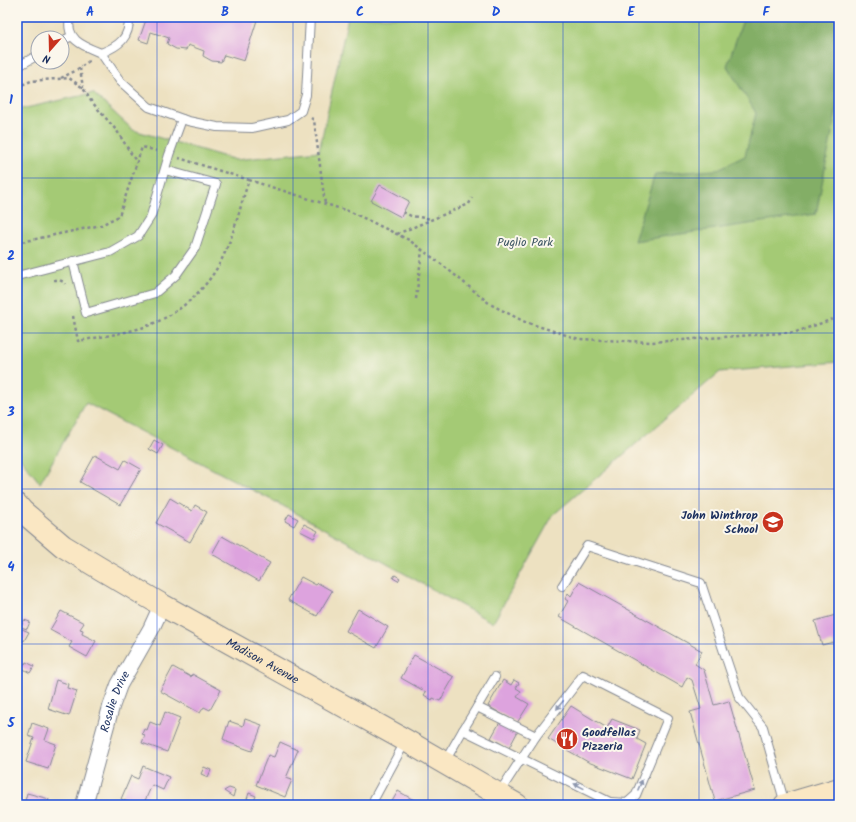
<svg xmlns="http://www.w3.org/2000/svg" width="856" height="822" viewBox="0 0 856 822" font-family="Kalam,sans-serif">
	<rect width="100%" height="100%" fill="#fbf7ec"/>
	<filter id="ink" filterUnits="userSpaceOnUse"><feTurbulence type="fractalNoise" baseFrequency=".025" numOctaves="2"/><feDisplacementMap in="SourceGraphic" scale="8" xChannelSelector="R" yChannelSelector="G"/><feConvolveMatrix kernelMatrix="1 2 1 2 8 2 1 2 1" color-interpolation-filters="sRGB"/></filter>
	<filter id="wash" filterUnits="userSpaceOnUse"><feTurbulence type="fractalNoise" baseFrequency=".012" numOctaves="4" result="noise"/><feDisplacementMap in="SourceGraphic" scale="16" xChannelSelector="R" yChannelSelector="G"/><feGaussianBlur stdDeviation="0.9" result="paint"/><feColorMatrix in="noise" values="0 0 0 0 0 0 0 0 0 0 0 0 0 0 0 0 0 1.4 0 .05"/><feComposite in="paint" operator="in"/></filter>
	<g filter="url(#wash)">
		<rect width="100%" height="100%" fill="#ede1c1"/>
		<path fill="#a4ca75" stroke="#607c6a" d="M348,17h491v345l-119,10 -167,143 -60,108 -208,-116 -199,-104 -46,80 -23,-29v-344l76,-17 40,37 103,30 83,-9z"/>
		<path fill="#83ae66" stroke="#4f6e62" d="M744,17h95v80l-23,117 -182,27 21,-67 61,-4 29,-14 11,-43 -29,-47z"/>
		<g id="blocks">
			<g fill="#dda3de">
				<path d="M147,17h111l-14,44 -20,-6 -3,7 -9,-1 -9,-5 1,-5 -16,-6 -2,5 -10,-1 -9,-5 2,-6 -18,-6 -3,11 -9,-3z"/>
				<path d="M380,185l29,16 -8,16 -30,-16z"/>
				<path d="M154,440l9,5 -5,9 -9,-5z"/>
				<path d="M95,455l25,14 5,-9 16,9 -21,36 -40,-23z"/>
				<path d="M170,498l22,13 3,-6 12,7 -17,30 -34,-19z"/>
				<path d="M289,514l9,5 -4,7 -9,-5z"/>
				<path d="M304,524l14,7 -4,7 -14,-7z"/>
				<path d="M222,536l48,27 -11,18 -47,-27z"/>
				<path d="M395,575l5,3 -2,3 -5,-3z"/>
				<path d="M301,577l15,8 2,-2 14,8 -15,25 -29,-16z"/>
				<path d="M579,582l123,69 -7,13 9,6 10,35 15,-4 26,89 -40,11 -25,-89 11,-3 -9,-29 -5,-3 -5,10 -123,-70 9,-16 -3,-2 3,-6 3,3z"/>
				<path d="M358,609l30,18 -12,21 -30,-17z"/>
				<path d="M61,611l23,12 -4,6 3,1 -1,4 14,7 -9,16 -18,-10 3,-5 -22,-12z"/>
				<path d="M839,614v47l-6,-19 -11,3 -7,-24z"/>
				<path d="M24,620l6,2 -3,7 -6,-2z"/>
				<path d="M17,627l12,5 -5,9 -7,-3z"/>
				<path d="M414,655l40,22 -14,24 -7,-3 -1,2 -8,-5 2,-3 -25,-14z"/>
				<path d="M17,660l8,4 1,-2 8,4 -4,7 -8,-5 -2,3 -3,-2z"/>
				<path d="M173,667l18,10 1,-3 29,16 -11,20 -6,-3 -4,6 -40,-22z"/>
				<path d="M56,680l12,4 -1,4 10,3 -8,25 -21,-7z"/>
				<path d="M503,680l8,5 3,-5 5,3 -3,5 5,3 -4,6 12,7 -12,19 -29,-17z"/>
				<path d="M571,706l36,22 5,-9 28,11 -3,9 9,5 -14,35 -44,-17 -40,-23z"/>
				<path d="M165,712l15,6 -13,34 -25,-9 3,-8 -3,-1 2,-5 3,1 3,-8 10,4z"/>
				<path d="M245,719l17,6 -10,26 -25,-9v-1l-4,-2 6,-18 14,5z"/>
				<path d="M500,722l18,9 -9,17 -18,-10z"/>
				<path d="M32,723l17,6 -4,11 11,4 -8,25 -22,-7 8,-24 -6,-2z"/>
				<path d="M280,742l18,8 -12,28 6,2 -7,17 -29,-12 12,-30 6,2z"/>
				<path d="M143,766l26,11 -6,13 -11,-5 -9,20h-8l-14,-6 10,-23 7,3z"/>
				<path d="M204,767l7,3 -3,7 -7,-3z"/>
				<path d="M229,788l6,2 -2,7 -9,-6z"/>
				<path d="M398,791l21,12 1,-2 8,4h-38z"/>
				<path d="M27,793l22,6 -2,6h-23z"/>
				<path d="M249,793l7,3 -2,5 -7,-2z"/>
			</g>
		</g>
	</g>
	<g filter="url(#ink)">
		<use href="#blocks" fill-opacity="0" stroke="#848890" stroke-width="1"/>
		<g fill="none" stroke-linecap="round" stroke-linejoin="round">
			<g stroke="#848890" stroke-width="10">
				<g id="lane">
					<path d="M70,17c-5,23 13,29 31,36 18,-7 29,-15 28,-36"/>
					<path d="M62,41l10,-5"/>
					<path d="M101,53l19,28 29,26 39,14 29,6 35,1 36,-8 13,-9 5,-16 4,-78"/>
					<path d="M17,67l21,-12"/>
					<path d="M73,261l13,52 69,-20 21,-18 19,-27 21,-64 -51,-14"/>
					<path d="M17,276l93,-24 28,-16 13,-20 18,-61 13,-36"/>
					<path d="M562,586l25,-40 114,37 38,114 24,30 22,77"/>
					<path d="M477,707l18,-30"/>
					<path d="M463,730l14,-23 59,29"/>
					<path d="M444,763l19,-33 147,72 -2,3"/>
					<path d="M499,793l37,-57 47,-61 85,43 -32,77 -9,8 -17,-1"/>
					<path d="M372,805l2,-6 31,-57"/>
				</g>
			</g>
			<g stroke="#848890" stroke-width="18">
				<g id="street">
					<path id="s1" d="M84,805l27,-98 8,-22 32,-56 11,-24"/>
				</g>
			</g>
			<g stroke="#848890" stroke-width="24">
				<g id="secondary">
					<path id="s2" d="M17,505l5,6 41,35 38,23 61,36 243,135 112,65"/>
					<path d="M785,805l54,-16"/>
				</g>
			</g>
			<g stroke="#848890" stroke-width="2.5" stroke-dasharray="3 3" stroke-linecap="butt">
				<path d="M80,68l3,20"/>
				<path d="M61,78l14,-7 14,-10"/>
				<path d="M17,87l14,-6 38,-3 14,10 8,13 26,30 20,32"/>
				<path d="M311,118l3,2 11,84"/>
				<path d="M249,180l102,32 58,28 36,27 45,37 35,18 54,17 73,3 144,-10 40,-14 3,-4"/>
				<path d="M403,212l8,4 21,3"/>
				<path d="M397,234l72,-30 3,-6"/>
				<path d="M17,243l84,-18 18,-9 23,-69 15,4"/>
				<path d="M54,280h5l5,2 1,2"/>
				<path d="M416,299l6,-49"/>
				<path d="M73,316l5,25c21,-4 49,-8 69,-15 35,-13 65,-41 79,-76 10,-22 15,-47 23,-70l-70,-22"/>
				<path d="M836,318l2,44 -1,19"/>
			</g>
			<use href="#lane" stroke="#fff" stroke-width="8"/>
			<use href="#street" stroke="#fff" stroke-width="16"/>
			<use href="#secondary" stroke="#fae7c3" stroke-width="22"/>
		</g>
		<defs><path id="oneway-solid" d="M-6-.8H1V-3.2L6.5 0L1 3.2V.8H-6Z"/></defs>
		<g fill="#8d97ae">
			<use href="#oneway-solid" transform="translate(560 705) rotate(128)"/>
			<use href="#oneway-solid" transform="translate(640 785) rotate(-67)"/>
			<use href="#oneway-solid" transform="translate(579 786) rotate(-154)"/>
		</g>
	</g>
	<path fill="none" stroke="#1d4ed8" stroke-width="1" stroke-opacity="0.55" d="M157,17v788M293,17v788M428,17v788M563,17v788M699,17v788M17,178h822M17,333h822M17,489h822M17,644h822"/>
	<defs>
		<g id="school-disc" transform="scale(1.15)"><circle r="9.5" fill="#c8321e" stroke="#fbf7ec"/><path d="M0-5L7-2L0 1L-7-2ZM-4 1L0 2.5L4 1V4Q0 6-4 4Z" fill="#fff"/></g>
		<g id="restaurant-disc" transform="scale(1.15)"><circle r="9.5" fill="#c8321e" stroke="#fbf7ec"/><path d="M-5-6h1v4h1v-4h1v4h1v-4h1v5L-1.5 .5V6h-2V.5L-5-1ZM5-6V6H3V1.5H1.5Q1.5-4 5-6Z" fill="#fff"/></g>
	</defs>
	<g fill-rule="evenodd">
		<use href="#school-disc" x="773" y="522"/>
		<use href="#restaurant-disc" x="567" y="739"/>
	</g>
	<g text-anchor="middle" stroke-width="4" stroke-linejoin="round" paint-order="stroke">
		<g font-size="12" fill="#3d5664" stroke="#fbf7ec">
			<text x="525" y="246">Puglio Park</text>
		</g>
		<g font-size="12" font-weight="bold" fill="#1b2f5e" stroke="#fbf7ec" text-anchor="end">
			<text x="758" y="519">John Winthrop<tspan x="758" dy="14">School</tspan></text>
			<text x="582" y="736" text-anchor="start">Goodfellas<tspan x="582" dy="14">Pizzeria</tspan></text>
		</g>
		<g font-size="12" fill="#1b2f5e" stroke="#fbf7ec">
			<text dy="4" stroke="none"><textPath href="#s2" startOffset="292">Madison Avenue</textPath></text>
			<text dy="4" stroke="none"><textPath href="#s1" startOffset="108">Rosalie Drive</textPath></text>
		</g>
	</g>
	<rect width="856" height="822" fill="none" stroke="#fbf7ec" stroke-width="44"/>
	<g transform="translate(50 50) rotate(200)"><circle r="19" fill="#fbf7ec" stroke="#a1a7b3"/>
	<path d="M0-3L7 15L0 10L-7 15Z" fill="#c8321e"/>
	<text y="-6" font-size="11" font-weight="bold" text-anchor="middle" fill="#1b2f5e">N</text>
	</g>
	<rect x="22" y="22" width="812" height="778" fill="none" stroke="#1d4ed8" stroke-width="1.5"/>
	<g font-size="13" text-anchor="middle" font-weight="bold" fill="#1d4ed8">
		<text x="90" y="16">A</text>
		<text x="225" y="16">B</text>
		<text x="360" y="16">C</text>
		<text x="496" y="16">D</text>
		<text x="631" y="16">E</text>
		<text x="766" y="16">F</text>
		<text x="11" y="104">1</text>
		<text x="11" y="260">2</text>
		<text x="11" y="416">3</text>
		<text x="11" y="571">4</text>
		<text x="11" y="727">5</text>
	</g>
</svg>
